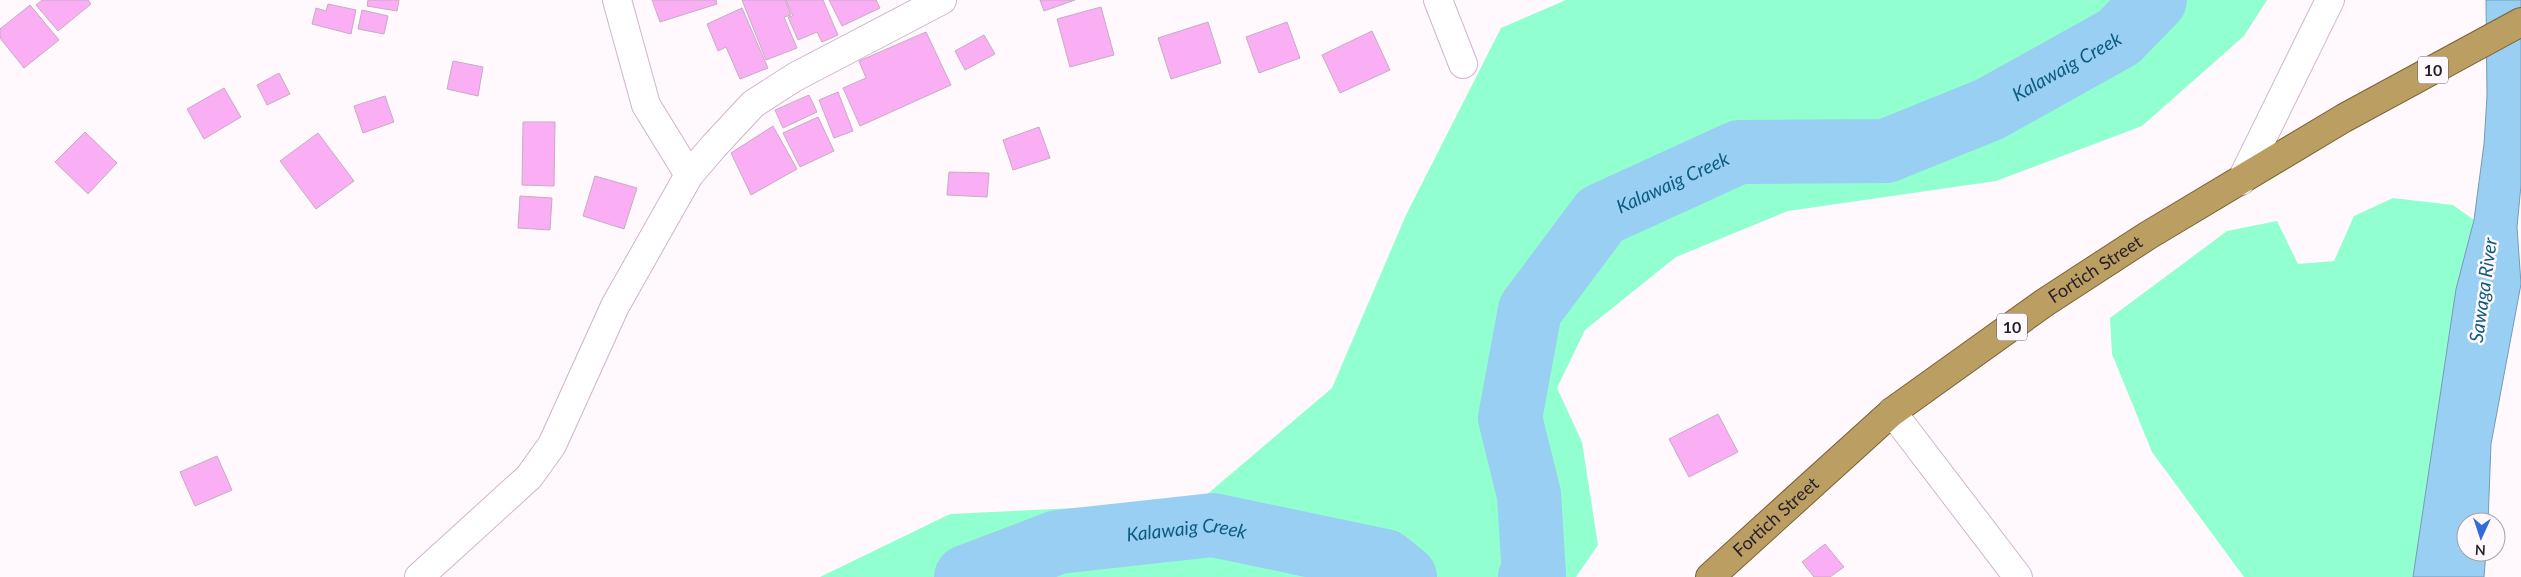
<svg xmlns="http://www.w3.org/2000/svg" width="2521" height="577" viewBox="0 0 2521 577" font-family="Lato,sans-serif">
	<rect width="100%" height="100%" fill="#fff9fe"/>
	<g fill="#91ffcf">
		<path d="M1566,0h701l-23,36 -102,90 -146,55 -208,30 -112,46 -91,73 -28,58 25,54 16,103 -22,32h-756l130,-63 248,-12 134,-114 74,-173 95,-187z"/>
		<path d="M2393,198l60,7 21,15 -18,69 -43,288h-169l-92,-125 -40,-98 -2,-36 117,-87 50,-10 21,43 36,-3 20,-45z"/>
	</g>
	<path fill="#99cff3" stroke="#779ab6" d="M2486,0h35v185l-4,42 4,57 -30,160 -3,78h-22v30h20l-2,25h-71l43,-288 18,-69 10,-76 3,-48z"/>
	<g fill="none" stroke-linecap="round" stroke-linejoin="round">
		<g stroke="#99cff3" stroke-width="64">
			<path id="s1" d="M966,577l92,-35 155,-17 172,36 20,16"/>
			<path id="s2" d="M1530,577l4,-2 -5,-80 -19,-77 20,-108 71,-95 138,-63 147,-1 104,-42 129,-72 36,-37"/>
		</g>
	</g>
	<g fill="#faaef4" stroke="#c7abc4">
		<path d="M42,0h46l3,4 -33,27 -22,-26z"/>
		<path d="M368,0h31l-2,11 -30,-5z"/>
		<path d="M652,0h64l1,4 -57,18z"/>
		<path d="M742,0h43l6,15 -7,2 13,31 -31,12z"/>
		<path d="M786,0h37l15,35 -16,7 -5,-10 -19,8 -10,-23 5,-1z"/>
		<path d="M829,0h47l4,8 -38,18z"/>
		<path d="M1040,0h35l-31,11z"/>
		<path d="M328,4l28,6 -5,24 -39,-10 4,-16 10,3z"/>
		<path d="M30,5l29,35 -35,28 -24,-30v-9z"/>
		<path d="M1101,7l13,48 -44,12 -13,-48z"/>
		<path d="M742,8l26,60 -28,11 -14,-32 -8,4 -11,-27z"/>
		<path d="M362,10l26,6 -4,18 -26,-5z"/>
		<path d="M1208,22l13,41 -50,16 -13,-41z"/>
		<path d="M1287,22l13,36 -41,15 -13,-36z"/>
		<path d="M1372,31l18,39 -50,23 -18,-38z"/>
		<path d="M926,32l25,53 -91,41 -17,-38 23,-10 -7,-17z"/>
		<path d="M984,35l11,19 -30,16 -10,-19z"/>
		<path d="M453,61l30,6 -5,29 -31,-7z"/>
		<path d="M279,73l11,21 -23,11 -10,-20z"/>
		<path d="M224,88l17,29 -37,22 -17,-30z"/>
		<path d="M838,92l15,39 -19,7 -15,-38z"/>
		<path d="M809,95l8,17 -34,16 -8,-18z"/>
		<path d="M385,96l9,26 -31,11 -9,-27z"/>
		<path d="M818,117l16,34 -34,16 -17,-34z"/>
		<path d="M523,122h32l-1,64 -32,-1z"/>
		<path d="M773,126l24,43 -46,26 -20,-42z"/>
		<path d="M1039,127l11,31 -37,12 -10,-30z"/>
		<path d="M85,132l32,31 -29,31 -33,-32z"/>
		<path d="M318,133l36,48 -38,28 -36,-48z"/>
		<path d="M949,172l40,1 -2,24 -40,-2z"/>
		<path d="M595,176l42,12 -13,41 -41,-13z"/>
		<path d="M520,196l32,2 -2,32 -32,-2z"/>
		<path d="M1718,414l20,38 -49,25 -20,-38z"/>
		<path d="M217,456l15,34 -37,16 -15,-34z"/>
		<path d="M1825,544l19,23 -14,10h-16l-12,-15z"/>
	</g>
	<g fill="none" stroke-linecap="round" stroke-linejoin="round">
		<g stroke="#d0b4cd" stroke-width="30">
			<g id="minor">
				<path d="M617,0l29,105 43,70"/>
				<path d="M1438,0l25,64"/>
				<path d="M2241,181l89,-181"/>
				<path d="M1892,412l126,165"/>
			</g>
		</g>
		<g stroke="#d0b4cd" stroke-width="30">
			<path id="tertiary" d="M419,577l110,-100 23,-32 63,-139 74,-131 25,-29 39,-42 42,-27 147,-77"/>
		</g>
		<g stroke="#7c6134" stroke-width="30">
			<g id="trunk">
				<path id="s3" d="M1710,577l182,-165 152,-109 103,-67 197,-118 177,-96"/>
			</g>
		</g>
		<use href="#minor" stroke="#fff" stroke-width="28"/>
		<use href="#tertiary" stroke="#fff" stroke-width="28"/>
		<use href="#trunk" stroke="#ba9e62" stroke-width="28"/>
	</g>
	<g text-anchor="middle" stroke-width="5" stroke-linejoin="round" paint-order="stroke">
		<g fill="#fff9fe" stroke="#696068" stroke-width="1">
			<rect x="2418" y="56.5" width="30" height="27" rx="4"/>
			<rect x="1997" y="313.5" width="30" height="27" rx="4"/>
		</g>
		<g font-size="16" font-weight="bold" fill="#291e28">
			<text x="2433" y="76">10</text>
			<text x="2012" y="333">10</text>
		</g>
		<g font-size="18" fill="#291e28" stroke="#fff9fe">
			<text dy="6" stroke="none"><textPath href="#s3" startOffset="494">Fortich Street</textPath></text>
			<text dy="6" stroke="none"><textPath href="#s3" startOffset="89">Fortich Street</textPath></text>
		</g>
		<g font-size="19" font-style="italic" fill="#0c5b81" stroke="#fff9fe">
			<text dy="7" stroke="none"><textPath href="#s2" startOffset="891">Kalawaig Creek</textPath></text>
			<text dy="7" stroke="none"><textPath href="#s2" startOffset="471">Kalawaig Creek</textPath></text>
			<text transform="translate(2483 290) rotate(-82)" y="7">Sawaga River</text>
			<text dy="7" stroke="none"><textPath href="#s1" startOffset="228">Kalawaig Creek</textPath></text>
		</g>
	</g>
	<g transform="translate(2481 537) rotate(183)"><circle r="24" fill="#fff9fe" stroke="#a9a1a8"/>
	<path d="M0-4L9 19L0 12L-9 19Z" fill="#306cda"/>
	<text y="-8" font-size="14" font-weight="bold" text-anchor="middle" fill="#291e28">N</text>
	</g>
</svg>
